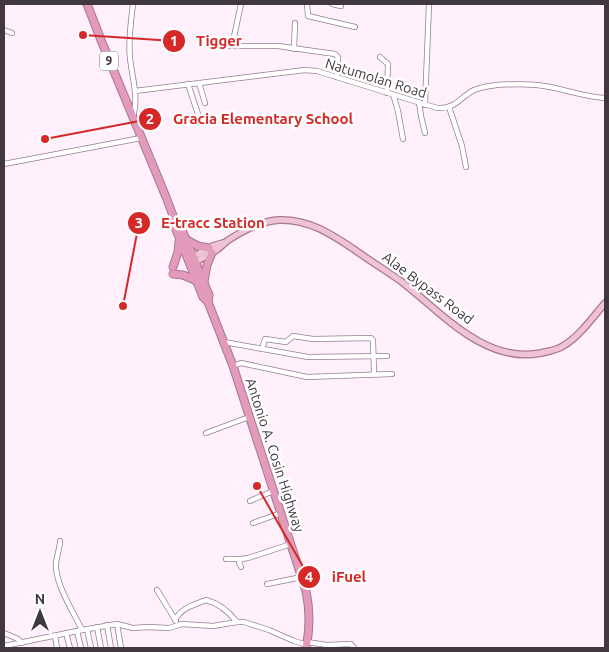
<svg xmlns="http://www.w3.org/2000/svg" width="609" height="652" viewBox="0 0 609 652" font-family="Ubuntu,sans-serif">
	<rect width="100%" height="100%" fill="#fff0fc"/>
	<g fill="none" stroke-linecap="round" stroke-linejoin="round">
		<g stroke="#947e90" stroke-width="6">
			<g id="minor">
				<path d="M133,4c-2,18 -5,36 -3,54 2,19 9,40 3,58"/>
				<path d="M307,4l1,12 47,11"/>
				<path d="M332,4l9,2"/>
				<path d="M4,30l8,3"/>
				<path d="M223,46h55l57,8 3,3 -1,20"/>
				<path d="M232,46l9,-42"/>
				<path d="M294,49l1,-26"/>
				<path d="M380,57l8,7 -1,29"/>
				<path d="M199,83l6,20"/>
				<path d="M188,84l12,36"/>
				<path d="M135,91l170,-21 12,1 120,37c19,1 22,-10 37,-18 7,-3 15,-4 23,-5 15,-1 32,-2 47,1 21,3 40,11 61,12"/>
				<path d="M393,94l5,17 5,28"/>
				<path d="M419,102l2,14 4,17"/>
				<path d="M425,105l4,-101"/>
				<path d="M449,107l13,39 4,21"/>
				<path d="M4,164l137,-26"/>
				<path d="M224,342l84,15 79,-1"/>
				<path d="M262,349l3,-10 21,3 7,-6 20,3 58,-1 2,2 1,34"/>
				<path d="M233,366l8,-3 66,14 85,-3"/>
				<path d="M206,433l43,-16"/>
				<path d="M250,501l23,-10"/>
				<path d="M253,523l28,-10"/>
				<path d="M60,541c0,9 -5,18 -4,27 2,21 17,43 26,62"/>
				<path d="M226,559h15l7,-1 43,-14"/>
				<path d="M241,567l-2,-4 2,-4"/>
				<path d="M267,584l35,-7"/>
				<path d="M157,590l19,31"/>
				<path d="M175,620c7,-13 19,-15 31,-20 12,3 23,12 31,22"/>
				<path d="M117,624l4,24"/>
				<path d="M107,625l4,23"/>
				<path d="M97,627l4,21"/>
				<path d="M87,629l4,19"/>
				<path d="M77,631l4,17"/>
				<path d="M4,633l14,6 4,4"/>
				<path d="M66,633l4,15"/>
				<path d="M55,636l2,12"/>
				<path d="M307,642l20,3 24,-1 3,4"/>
				<path d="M4,646l78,-16 35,-6 16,4 15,-1 21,1 13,-4 31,2 24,-4h7l25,8 25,11 13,4"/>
			</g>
		</g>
		<g stroke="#aa7890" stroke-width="8">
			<g id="major">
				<path d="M193,257l20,-11 10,-3"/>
				<path d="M195,262c7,-4 14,-7 20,-11 5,-3 8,-7 12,-10 15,-10 34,-20 52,-21 30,-1 52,14 76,30 15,11 32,21 47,32 40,31 83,82 139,71 8,-2 16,-3 22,-7 16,-9 30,-29 42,-43"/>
			</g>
		</g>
		<g stroke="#aa7890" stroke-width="9">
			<g id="highway">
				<path d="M87,4l14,36 65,157 9,24v6l28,70 5,5 25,64 73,225c4,19 4,38 0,57"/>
				<path d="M175,221l5,4 29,70 -1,7"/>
				<path d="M187,240l11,6 11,2"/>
				<path d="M173,267l5,-15 1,-10"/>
				<path d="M173,274l10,1 14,6"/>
				<path d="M204,282l3,-17 5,-12"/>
			</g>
		</g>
		<use href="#minor" stroke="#fff" stroke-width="4.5"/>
		<use href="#major" stroke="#eec3d6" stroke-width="5.5"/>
		<use href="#highway" stroke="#e29bbb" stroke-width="7"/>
	</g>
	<g text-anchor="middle" stroke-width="5" stroke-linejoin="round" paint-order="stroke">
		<rect fill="#fff" stroke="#7a7479" stroke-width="1" x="100" y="51.5" width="18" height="19" rx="4"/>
		<g font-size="12" font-weight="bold" fill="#41383f">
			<text x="109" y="65">9</text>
		</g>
		<g font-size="14" fill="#41383f" stroke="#fff">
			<text transform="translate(376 78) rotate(17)" y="5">Natumolan Road</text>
			<text transform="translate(428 288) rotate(37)" y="5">Alae Bypass Road</text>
			<text transform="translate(275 455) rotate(72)" y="5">Antonio A. Cosin Highway</text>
		</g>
	</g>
	<path fill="none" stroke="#d62828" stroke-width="2" d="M83 35L174 41M45 139L150 119M123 306L139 223M257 486L309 577"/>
	<g fill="#d62828" stroke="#fff" stroke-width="2">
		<circle cx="83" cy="35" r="5"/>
		<circle cx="45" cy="139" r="5"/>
		<circle cx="123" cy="306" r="5"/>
		<circle cx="257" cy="486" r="5"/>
		<circle cx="174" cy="41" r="12"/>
		<circle cx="150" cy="119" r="12"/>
		<circle cx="139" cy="223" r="12"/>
		<circle cx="309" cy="577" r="12"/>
	</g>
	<g font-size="15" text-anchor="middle" font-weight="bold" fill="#fff">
		<text x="174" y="46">1</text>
		<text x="150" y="124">2</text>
		<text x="139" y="228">3</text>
		<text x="309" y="582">4</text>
	</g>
	<g font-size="15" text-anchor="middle" font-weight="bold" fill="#d62828" stroke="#fff" stroke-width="5" stroke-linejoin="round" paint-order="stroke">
		<text x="219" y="46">Tigger</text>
		<text x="263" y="124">Gracia Elementary School</text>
		<text x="213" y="228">E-tracc Station</text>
		<text x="349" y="582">iFuel</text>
	</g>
	<rect width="609" height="652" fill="none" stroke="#41383f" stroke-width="10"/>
	<g transform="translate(40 612)" stroke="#ffffff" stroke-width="4" paint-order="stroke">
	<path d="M0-4L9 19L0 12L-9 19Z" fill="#41383f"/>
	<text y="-8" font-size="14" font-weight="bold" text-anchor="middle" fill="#41383f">N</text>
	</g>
</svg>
